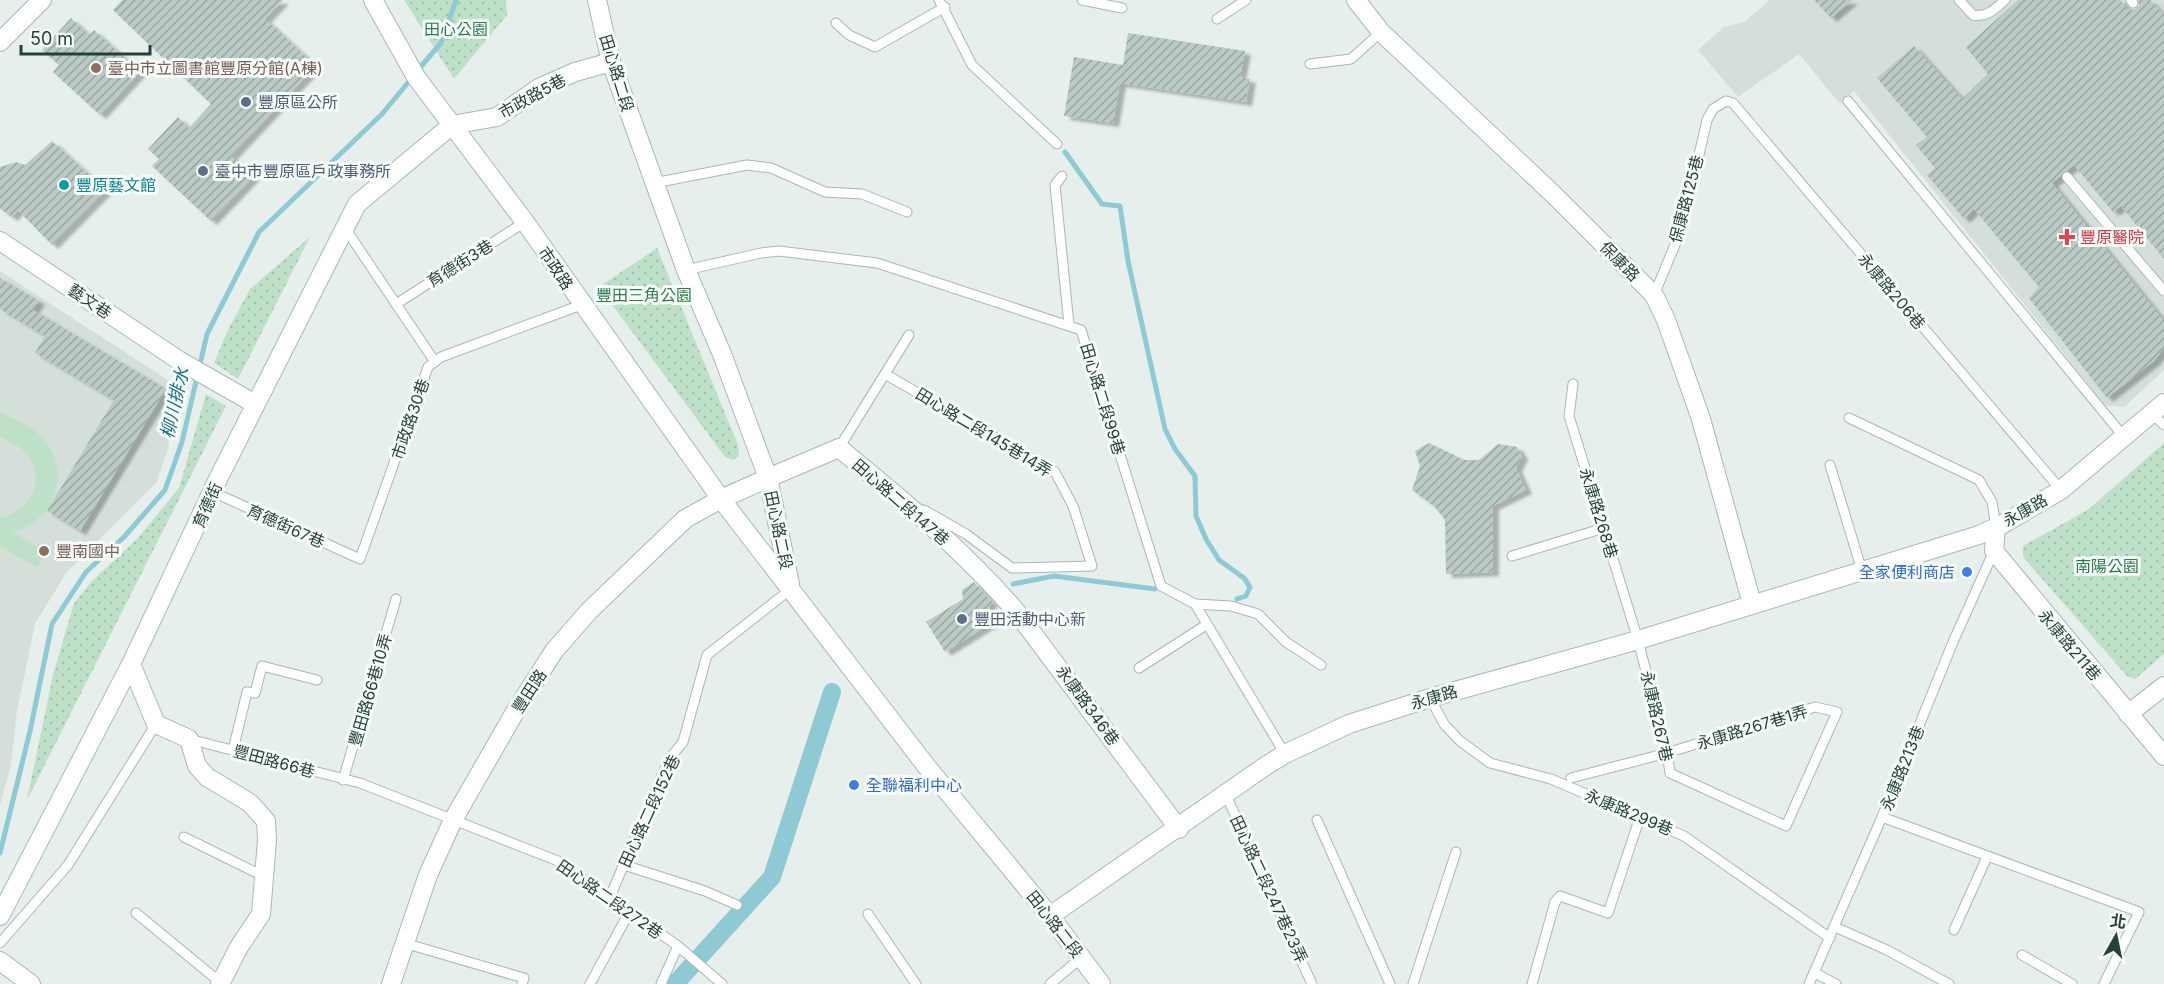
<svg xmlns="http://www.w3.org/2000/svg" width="2164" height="984" viewBox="0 0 2164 984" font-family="Inter,'Noto Sans TC',sans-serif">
	<defs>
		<pattern id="park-dots" width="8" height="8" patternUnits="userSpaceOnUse" patternTransform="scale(1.5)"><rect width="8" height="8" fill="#bfe0c8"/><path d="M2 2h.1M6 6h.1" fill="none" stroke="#a4c1ad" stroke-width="1.8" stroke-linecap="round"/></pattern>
		<pattern id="building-hatch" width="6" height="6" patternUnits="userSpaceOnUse" patternTransform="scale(1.5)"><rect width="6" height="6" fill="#bbcac4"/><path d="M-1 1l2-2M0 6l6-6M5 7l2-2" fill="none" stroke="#98a6a0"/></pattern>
		<filter id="shadow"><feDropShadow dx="6" dy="4" stdDeviation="1.5" flood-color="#0004"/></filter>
	</defs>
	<rect width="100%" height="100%" fill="#e6efeb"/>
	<g fill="#d4dfda">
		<path d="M1770,0h394v370l-40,37 -19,-2 -251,-314 -14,13 -41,-50 -61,43 -40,-47 26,-23 20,-5z"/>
		<path d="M0,271l177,115 -9,63 -12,34 -90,90 -31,51 -18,87 -6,54 -11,40z"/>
	</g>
	<path fill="#bfe0c8" d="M0,412c13,7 30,13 41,24 22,21 22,59 0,80 -8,8 -18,12 -28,17l34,19 -10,15 -37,-20v-29c29,-6 48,-38 27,-64 -6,-8 -18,-12 -27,-17z"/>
	<g fill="url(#park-dots)">
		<path d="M404,0h102l1,15 -53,64z"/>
		<path d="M310,237l-72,142 -24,-16 14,-33 22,-41z"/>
		<path d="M657,248l81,197 1,11 -6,4 -8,-3 -126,-170z"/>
		<path d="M206,394l20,12 -199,394 26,-125 21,-72 18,-22 46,-43 41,-50z"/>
		<path d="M2164,443v211l-29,25 -8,-3 -104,-119v-11l66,-37z"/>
	</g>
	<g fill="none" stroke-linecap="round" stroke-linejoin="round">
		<g stroke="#8ec9d4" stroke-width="5">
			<path d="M417,71l24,-28 15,-43"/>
			<path d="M1065,152l37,52 18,2 8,55 37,168 10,20 20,27 1,40 10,23 13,21 25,18 6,9 -4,9 -9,3"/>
			<path d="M1013,584l41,-8 101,13"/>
			<path d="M0,853l30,-122 22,-107 34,-52 38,-35 41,-47 17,-48 25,-108 52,-102 123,-118 29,-35"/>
		</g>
		<path stroke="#8ec9d4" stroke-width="18" d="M675,984l97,-107 60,-185"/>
	</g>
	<g fill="url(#building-hatch)" filter="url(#shadow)">
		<path d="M122,0h161l-18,19 51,47 -85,90 22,21 -42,44 -59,-55 7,-7 -11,-10 30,-32 11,11 22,-24 -98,-94z"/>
		<path d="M1814,0h38l-21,18z"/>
		<path d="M2018,0h102l7,9 6,1 6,-4v-6h11l14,15v244l-43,-53 -8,6 -39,-47 -22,18 112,138v27l-10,13 -47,37 -78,-100 10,-11 -65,-78 -10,10 -37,-44 8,-7 -19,-23 11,-8 -50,-59 37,-32 48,53 26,-25 -22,-27z"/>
		<path d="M71,18l18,17 5,-5 46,42 -40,43 -47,-43 6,-7 -17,-15z"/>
		<path d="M1128,33l117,18 -5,26 10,2 -4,23 -126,-19 -7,40 -49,-7 10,-59 49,8z"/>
		<path d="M52,141l54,49 -54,55 -34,-35 -6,7 -12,-8v-42l16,-5 9,3z"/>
		<path d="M0,278l39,23 -6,9 133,79 -86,142 -33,-20 67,-111 -79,-47 10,-17 -45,-27z"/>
		<path d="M1429,443l35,17h15l19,-16 19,3 5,9 -6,12 10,22 -33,16v66l-47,2 -1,-54 -11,-14 -22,-16 8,-24 -5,-15z"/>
		<path d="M974,582l19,21 -4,2 4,17 -48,30 -19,-30 37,-23 -1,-9z"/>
	</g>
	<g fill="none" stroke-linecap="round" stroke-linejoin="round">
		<g stroke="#a8b8b2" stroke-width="11">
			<g id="service">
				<path d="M939,0l33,65 85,79"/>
				<path d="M1082,0l40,8"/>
				<path d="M1959,0l14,15c14,3 22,-6 32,-15"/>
				<path d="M2131,0l2,3"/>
				<path d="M1217,19l29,-19"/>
				<path d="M836,23l13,12 26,12 70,-40"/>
				<path d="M1310,64l41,-5 30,-27"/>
				<path d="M1848,101l276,336"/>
				<path d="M1062,176l-7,9 14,140"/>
				<path d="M2067,177l97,114"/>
				<path d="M654,183l93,-18 24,3 54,24 37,2 45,18"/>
				<path d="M345,228l90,134"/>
				<path d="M686,270l75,-17 18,-2 98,12 204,67 80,256 34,18 90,150"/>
				<path d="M1654,295l28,-67 25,-108 6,-11 13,-8 7,2 328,387"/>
				<path d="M396,304l129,-82"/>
				<path d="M885,374l170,98 18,34 19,60 -80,2 -46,-34 -42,-24"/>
				<path d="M2152,414l12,11"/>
				<path d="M1849,418l130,62 13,22 4,25"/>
				<path d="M839,448l70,-113"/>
				<path d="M1830,465l32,106"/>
				<path d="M213,492l147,67 68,-192 13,-10 140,-52"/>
				<path d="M1512,556l92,-28"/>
				<path d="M1195,604l36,2 27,8 28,28 35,23"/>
				<path d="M1139,668l67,-43"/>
				<path d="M1430,698l14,26 16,17 30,22 61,16 133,57 146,102"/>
				<path d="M189,739l171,44 198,78 120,85 44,38"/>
				<path d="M233,750l14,-58 8,1 7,-27 55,14"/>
				<path d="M1571,778l96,-25 148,-46 22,5 -51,114 -116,-53 -3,-20 -29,-113 -69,-224 4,-32"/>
				<path d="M343,780l53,-181"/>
				<path d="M1226,795l86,189"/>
				<path d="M1882,817l257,95 -35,72"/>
				<path d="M1317,820l73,164"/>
				<path d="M184,837l79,39"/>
				<path d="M624,865l81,26 32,14"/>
				<path d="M610,897l59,-138 14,-17 24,-87 84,-66"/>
				<path d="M136,913l85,70"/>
				<path d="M868,914l48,70"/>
				<path d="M1835,927l52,23 62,34"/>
				<path d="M1954,930l33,-73"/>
				<path d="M0,943l68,-78 88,-141"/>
				<path d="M404,943l120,35 -2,6"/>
				<path d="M2022,955l50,29"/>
				<path d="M1815,973l21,11"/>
				<path d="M590,984l40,-73"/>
				<path d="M661,984l17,-38"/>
				<path d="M1050,984l31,-26"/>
				<path d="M1413,984l43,-132"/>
				<path d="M1532,984l23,-82 5,-6 48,17 32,-96"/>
				<path d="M1809,984l73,-167 71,-175 41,-91"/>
			</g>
		</g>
		<g stroke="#a8b8b2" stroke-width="20">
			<g id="minor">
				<path d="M1356,0l25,32 173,163 100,100 12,25 35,99 51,185"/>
				<path d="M0,42l42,-42"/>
				<path d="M0,241l180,120 75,43"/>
				<path d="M768,478l71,-30c61,50 124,102 176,162l164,219"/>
				<path d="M1996,527l-2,24 170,205"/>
				<path d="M2128,714l36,-28"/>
				<path d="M0,916l131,-252"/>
				<path d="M1050,916l214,-149 21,-13 64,-30 81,-26 208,-58 341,-105 24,-11 58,-34 103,-87"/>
				<path d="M0,961l31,23"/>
			</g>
		</g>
		<g stroke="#a8b8b2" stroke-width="20">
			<g id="tertiary">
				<path d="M373,0l43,77 109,145 196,277 206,268 123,149 51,68"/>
				<path d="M597,0l14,62 75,208 36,84 46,124 22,106"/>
				<path d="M220,984l19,-37 22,-33 6,-74 -1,-19 -16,-18 -43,-26 -10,-11 -8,-27 -33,-15 -25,-60 87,-185 139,-275 95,-79 45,-8 42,-29 36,-16 36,-10"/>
				<path d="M391,984l37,-109 25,-55 62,-108 39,-61 35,-40 96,-92 36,-20 47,-21"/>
			</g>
		</g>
		<use href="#service" stroke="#fff" stroke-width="9"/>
		<use href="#minor" stroke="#fff" stroke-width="18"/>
		<use href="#tertiary" stroke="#fff" stroke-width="18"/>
	</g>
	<g fill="#8d6e63" stroke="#f7fbf9" stroke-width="2">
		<circle cx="96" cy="68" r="6"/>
		<circle cx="44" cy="551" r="6"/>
	</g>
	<g fill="#5c6f8a" stroke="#f7fbf9" stroke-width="2">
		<circle cx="246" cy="102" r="6"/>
		<circle cx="203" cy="171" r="6"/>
		<circle cx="962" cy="619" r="6"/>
	</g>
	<circle fill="#0f9aa8" stroke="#f7fbf9" stroke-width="2" cx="64" cy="185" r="6"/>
	<path fill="#e0444e" stroke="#f7fbf9" stroke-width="2" d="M2064 228h6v6h6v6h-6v6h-6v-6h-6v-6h6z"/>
	<g fill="#3f7fe0" stroke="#f7fbf9" stroke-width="2">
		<circle cx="1967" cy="572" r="6"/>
		<circle cx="854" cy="785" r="6"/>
	</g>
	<g text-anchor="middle" stroke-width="6" stroke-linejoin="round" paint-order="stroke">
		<g font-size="16" fill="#2d7a4b" stroke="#f7fbf9">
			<text x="456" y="35">田心公園</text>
			<text x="644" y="301">豐田三角公園</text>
			<text x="2107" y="572">南陽公園</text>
		</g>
		<g font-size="16" fill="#785e54" stroke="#f7fbf9" text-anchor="start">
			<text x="108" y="74">臺中市立圖書館豐原分館(A棟)</text>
			<text x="56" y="557">豐南國中</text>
		</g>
		<g font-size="16" fill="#24423a" stroke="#f7fbf9">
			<text transform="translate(617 73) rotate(73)" y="6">田心路二段</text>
			<text transform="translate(532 96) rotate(-29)" y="6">市政路5巷</text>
			<text transform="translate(1686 199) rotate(-75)" y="6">保康路125巷</text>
			<text transform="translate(1620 261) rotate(45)" y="6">保康路</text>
			<text transform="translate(460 263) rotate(-32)" y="6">育德街3巷</text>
			<text transform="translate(556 268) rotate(56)" y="6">市政路</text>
			<text transform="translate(1892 291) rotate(50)" y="6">永康路206巷</text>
			<text transform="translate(90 301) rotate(34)" y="6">藝文巷</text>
			<text transform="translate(1103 399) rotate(73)" y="6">田心路二段99巷</text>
			<text transform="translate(410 419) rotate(-71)" y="6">市政路30巷</text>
			<text transform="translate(984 432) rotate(31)" y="6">田心路二段145巷14弄</text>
			<text transform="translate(901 502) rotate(41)" y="6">田心路二段147巷</text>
			<text transform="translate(207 505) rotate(-66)" y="6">育德街</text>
			<text transform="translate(2025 510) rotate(-30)" y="6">永康路</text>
			<text transform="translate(1599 513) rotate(73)" y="6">永康路268巷</text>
			<text transform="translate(286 526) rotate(24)" y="6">育德街67巷</text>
			<text transform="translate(779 530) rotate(78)" y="6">田心路二段</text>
			<text transform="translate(2070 645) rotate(50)" y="6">永康路211巷</text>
			<text transform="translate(370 690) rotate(-74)" y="6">豐田路66巷10弄</text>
			<text transform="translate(529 691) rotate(-57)" y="6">豐田路</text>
			<text transform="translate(1434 697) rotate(-16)" y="6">永康路</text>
			<text transform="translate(1088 705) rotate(54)" y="6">永康路346巷</text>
			<text transform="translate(1657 716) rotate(77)" y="6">永康路267巷</text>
			<text transform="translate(1752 727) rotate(-17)" y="6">永康路267巷1弄</text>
			<text transform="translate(274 761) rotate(15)" y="6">豐田路66巷</text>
			<text transform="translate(1902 768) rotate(-68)" y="6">永康路213巷</text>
			<text transform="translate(649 811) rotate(-65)" y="6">田心路二段152巷</text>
			<text transform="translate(1629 812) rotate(23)" y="6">永康路299巷</text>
			<text transform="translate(1269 889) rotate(65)" y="6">田心路二段247巷23弄</text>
			<text transform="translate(610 899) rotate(35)" y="6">田心路二段272巷</text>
			<text transform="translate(1055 924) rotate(52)" y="6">田心路二段</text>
		</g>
		<g font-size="16" fill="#4e5e75" stroke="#f7fbf9" text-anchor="start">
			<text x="258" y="108">豐原區公所</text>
			<text x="215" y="177">臺中市豐原區戶政事務所</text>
			<text x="974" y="625">豐田活動中心新</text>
		</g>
		<g font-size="16" fill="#0d838f" stroke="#f7fbf9" text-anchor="start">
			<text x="76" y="191">豐原藝文館</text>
		</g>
		<g font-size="16" fill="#be3a42" stroke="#f7fbf9" text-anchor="start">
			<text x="2080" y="243">豐原醫院</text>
		</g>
		<g font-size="16" fill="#366cbe" stroke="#f7fbf9" text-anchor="end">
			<text x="1955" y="578">全家便利商店</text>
			<text x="866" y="791" text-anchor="start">全聯福利中心</text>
		</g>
		<g font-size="18" font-style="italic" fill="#1c6f80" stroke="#f7fbf9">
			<text transform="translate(175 403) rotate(-77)" y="6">柳川排水</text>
		</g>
	</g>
	<g transform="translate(2116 936) rotate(9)" stroke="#f7fbf9" stroke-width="4.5" paint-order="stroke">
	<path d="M0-4.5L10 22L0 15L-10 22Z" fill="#24423a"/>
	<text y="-9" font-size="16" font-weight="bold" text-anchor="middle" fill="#24423a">北</text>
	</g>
	<path d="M21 45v9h129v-9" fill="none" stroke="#24423a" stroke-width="3"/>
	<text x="30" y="45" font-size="18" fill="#24423a" stroke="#f7fbf9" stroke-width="4.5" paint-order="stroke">50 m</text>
</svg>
